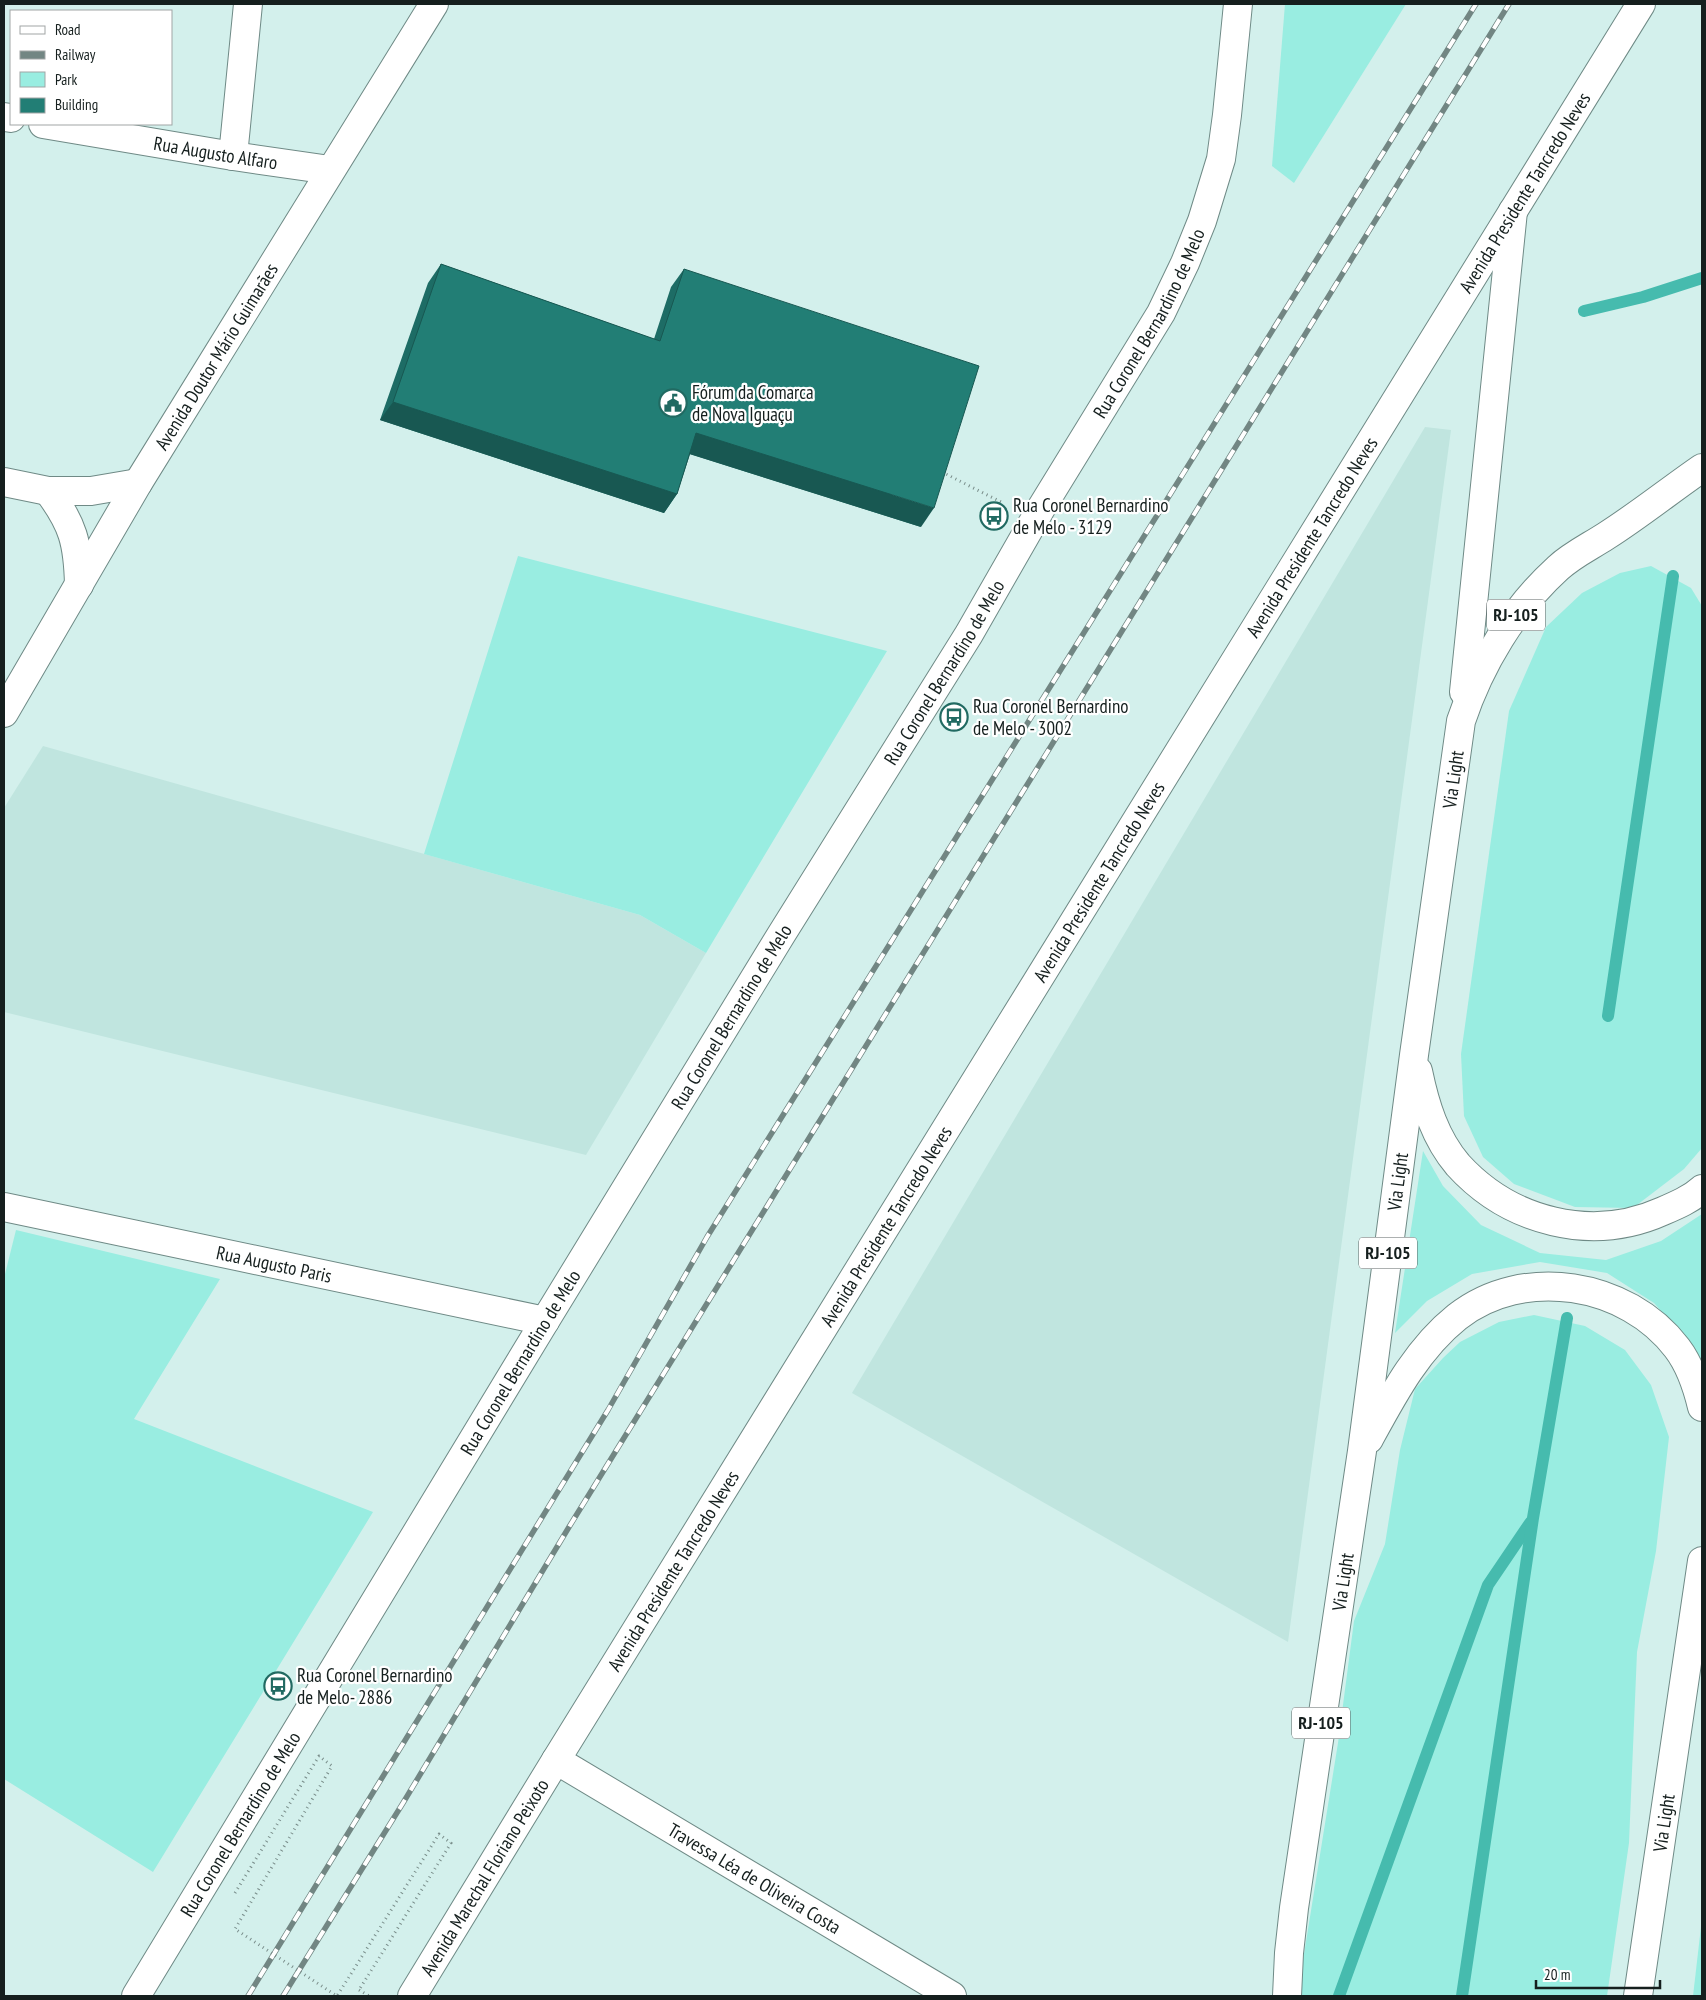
<svg xmlns="http://www.w3.org/2000/svg" width="1706" height="2000" viewBox="0 0 1706 2000" font-family="'PT Sans Narrow',sans-serif">
	<rect width="100%" height="100%" fill="#d3f0ec"/>
	<g fill="#c0e5df">
		<path d="M1425,427l26,3 -163,1212 -436,-249z"/>
		<path d="M43,746l597,169 66,38 -120,202 -582,-143v-204z"/>
	</g>
	<g fill="#99ede1">
		<path d="M1285,4h121l-112,179 -22,-17z"/>
		<path d="M518,556l369,95 -181,302 -66,-38 -216,-61z"/>
		<path d="M1651,566l40,22 11,18v542l-18,21 -51,39 -58,-1 -61,-23 -31,-27 -19,-41 -3,-62 48,-343 37,-84 36,-34 38,-20z"/>
		<path d="M1423,1151l20,35 38,39 59,28 66,7 55,-19 41,-27 -1,154 -18,-32 -29,-33 -47,-30 -67,-11 -68,12 -45,27 -32,32z"/>
		<path d="M16,1230l204,49 -86,140 239,93 -220,360 -149,-93v-501z"/>
		<path d="M1534,1315l51,11 40,24 26,35 18,52 -13,114 -19,101 -8,191 -22,153h-306l-1,-17 38,-236 16,-122 31,-77 15,-94 15,-61 28,-31 17,-16 39,-20z"/>
		<path d="M1702,1918v78h-9z"/>
	</g>
	<g fill="none" stroke-linecap="round" stroke-linejoin="round">
		<g stroke="#46bbae" stroke-width="12">
			<path d="M1584,311l59,-14 59,-19"/>
			<path d="M1608,1016l65,-440"/>
			<path d="M1339,1996l149,-411 42,-62"/>
			<path d="M1462,1996l71,-478 34,-200"/>
		</g>
		<g stroke="#6f8a86" stroke-width="30">
			<g id="street">
				<path d="M4,117l7,1"/>
				<path id="s1" d="M43,124l190,32 97,14"/>
				<path d="M233,156l15,-152"/>
				<path id="s2" d="M4,1207l541,114"/>
			</g>
		</g>
		<g stroke="#6f8a86" stroke-width="30">
			<g id="secondary">
				<path d="M4,482l44,9h43l47,-8"/>
				<path d="M48,491c25,33 30,52 31,94"/>
				<path id="s3" d="M4,713l134,-230 296,-479"/>
				<path id="s4" d="M556,1760l396,236"/>
				<path id="s5" d="M136,1996l409,-675 236,-386 188,-301 71,-124 121,-197 24,-50 17,-42 19,-62 6,-44 11,-111"/>
				<path id="s6" d="M412,1996l144,-236 1085,-1756"/>
			</g>
		</g>
		<g stroke="#6f8a86" stroke-width="30">
			<g id="primary">
				<path d="M1464,692l49,-481"/>
				<path d="M1418,1071c7,34 17,67 40,94 52,57 134,78 205,46 14,-6 28,-12 39,-22"/>
				<path d="M1369,1439c24,-44 48,-90 88,-122 66,-52 170,-35 220,31 13,17 20,38 25,59"/>
				<path id="s7" d="M1287,1996l2,-43 5,-45 68,-457 52,-396 47,-334c19,-57 52,-112 97,-153 14,-13 31,-21 48,-32 33,-21 64,-46 96,-68"/>
				<path id="s8" d="M1638,1996l64,-435"/>
			</g>
		</g>
		<g stroke="#798d8a" stroke-width="3" stroke-dasharray="1 4" stroke-linecap="butt">
			<path d="M942,472l61,31"/>
			<path d="M359,1990l10,6"/>
		</g>
		<use href="#street" stroke="#fff" stroke-width="28"/>
		<use href="#secondary" stroke="#fff" stroke-width="28"/>
		<use href="#primary" stroke="#fff" stroke-width="28"/>
		<g stroke="#728683" stroke-width="5.5">
			<g id="rail">
				<path d="M248,1996l360,-586 99,-173 769,-1233"/>
				<path d="M283,1996l120,-193 166,-276 940,-1523"/>
			</g>
		</g>
		<use href="#rail" stroke="#fff" stroke-width="4" stroke-dasharray="11" stroke-linecap="butt"/>
		<path stroke="#798d8a" stroke-width="3" stroke-dasharray="1 4" stroke-linecap="butt" d="M235,1893l84,-137 13,10 -97,163 102,67 102,-162 12,9 -92,147"/>
	</g>
	<path fill="#1d6c65" d="M441,264l213,75 17,-52 13,-18 237,258 -231,-73 -13,40 -13,19 -284,-93 48,-137z"/>
	<g fill="#185852">
		<path d="M393,402l284,92 -13,19 -284,-93z"/>
		<path d="M696,433l238,75 -13,19 -238,-75z"/>
	</g>
	<path fill="#227e75" stroke="#185852" d="M441,264l219,77 24,-72 295,97 -45,142 -238,-75 -19,61 -284,-92z"/>
	<defs>
		<g id="civic-ring" transform="scale(1.4375)"><circle r="9.5" fill="#fff" stroke="#216a62" stroke-width="1.5"/><path d="M-.6-6.5H3V-4.5H.6V-3L4-1V1h2V6H-6V1h2V-1L-.6-3ZM-1.2 2.5V6h2.4V2.5Z" fill="#216a62"/></g>
		<g id="bus-ring" transform="scale(1.4375)"><circle r="9.5" fill="#fff" stroke="#216a62" stroke-width="1.5"/><path d="M-5-6H5V4H4V6H2V4H-2V6H-4V4H-5ZM-3.5-4V0h7V-4ZM-3.5 1.2v1.5H-2V1.2ZM2 1.2v1.5H3.5V1.2Z" fill="#216a62"/></g>
	</defs>
	<g fill-rule="evenodd">
		<use href="#civic-ring" x="673" y="403"/>
		<use href="#bus-ring" x="994" y="516"/>
		<use href="#bus-ring" x="954" y="717"/>
		<use href="#bus-ring" x="278" y="1686"/>
	</g>
	<g text-anchor="middle" stroke-width="4.5" stroke-linejoin="round" paint-order="stroke">
		<g fill="#fff" stroke="#5b6262" stroke-width="1">
			<rect x="1487" y="599.5" width="58" height="31" rx="4"/>
			<rect x="1359" y="1237.5" width="58" height="31" rx="4"/>
			<rect x="1292" y="1707.5" width="58" height="31" rx="4"/>
		</g>
		<g font-size="18" font-weight="bold" fill="#151f1e">
			<text x="1516" y="621">RJ-105</text>
			<text x="1388" y="1259">RJ-105</text>
			<text x="1321" y="1729">RJ-105</text>
		</g>
		<g font-size="19" fill="#151f1e" stroke="#fff">
			<text dy="7" stroke="none"><textPath href="#s1" startOffset="175">Rua Augusto Alfaro</textPath></text>
			<text dy="7" stroke="none"><textPath href="#s6" startOffset="2119">Avenida Presidente Tancredo Neves</textPath></text>
			<text dy="7" stroke="none"><textPath href="#s5" startOffset="1956">Rua Coronel Bernardino de Melo</textPath></text>
			<text dy="7" stroke="none"><textPath href="#s3" startOffset="415">Avenida Doutor Mário Guimarães</textPath></text>
			<text dy="7" stroke="none"><textPath href="#s6" startOffset="1714">Avenida Presidente Tancredo Neves</textPath></text>
			<text dy="7" stroke="none"><textPath href="#s5" startOffset="1551">Rua Coronel Bernardino de Melo</textPath></text>
			<text dy="7" stroke="none"><textPath href="#s7" startOffset="1228">Via Light</textPath></text>
			<text dy="7" stroke="none"><textPath href="#s6" startOffset="1309">Avenida Presidente Tancredo Neves</textPath></text>
			<text dy="7" stroke="none"><textPath href="#s5" startOffset="1146">Rua Coronel Bernardino de Melo</textPath></text>
			<text dy="7" stroke="none"><textPath href="#s7" startOffset="822">Via Light</textPath></text>
			<text dy="7" stroke="none"><textPath href="#s6" startOffset="904">Avenida Presidente Tancredo Neves</textPath></text>
			<text dy="7" stroke="none"><textPath href="#s2" startOffset="276">Rua Augusto Paris</textPath></text>
			<text dy="7" stroke="none"><textPath href="#s5" startOffset="741">Rua Coronel Bernardino de Melo</textPath></text>
			<text dy="7" stroke="none"><textPath href="#s6" startOffset="499">Avenida Presidente Tancredo Neves</textPath></text>
			<text dy="7" stroke="none"><textPath href="#s7" startOffset="418">Via Light</textPath></text>
			<text dy="7" stroke="none"><textPath href="#s8" startOffset="175">Via Light</textPath></text>
			<text dy="7" stroke="none"><textPath href="#s5" startOffset="201">Rua Coronel Bernardino de Melo</textPath></text>
			<text dy="7" stroke="none"><textPath href="#s6" startOffset="139">Avenida Marechal Floriano Peixoto</textPath></text>
			<text dy="7" stroke="none"><textPath href="#s4" startOffset="231">Travessa Léa de Oliveira Costa</textPath></text>
		</g>
		<g font-size="19" fill="#151f1e" stroke="#fff" text-anchor="start">
			<text x="692" y="399">Fórum da Comarca<tspan x="692" dy="22">de Nova Iguaçu</tspan></text>
			<text x="1013" y="512">Rua Coronel Bernardino<tspan x="1013" dy="22">de Melo - 3129</tspan></text>
			<text x="973" y="713">Rua Coronel Bernardino<tspan x="973" dy="22">de Melo - 3002</tspan></text>
			<text x="297" y="1682">Rua Coronel Bernardino<tspan x="297" dy="22">de Melo- 2886</tspan></text>
		</g>
	</g>
	<rect width="1706" height="2000" fill="none" stroke="#151f1e" stroke-width="10"/>
	<rect x="10" y="10" width="162" height="115" fill="#ffffff" stroke="#a1a5a5"/>
	<rect x="20" y="26" width="25" height="8" fill="#ffffff" stroke="#a1a5a5"/>
	<text x="55" y="35" font-size="15" fill="#151f1e">Road</text>
	<rect x="20" y="51" width="25" height="8" fill="#728683" stroke="#a1a5a5"/>
	<text x="55" y="60" font-size="15" fill="#151f1e">Railway</text>
	<rect x="20" y="72" width="25" height="15" fill="#99ede1" stroke="#a1a5a5"/>
	<text x="55" y="85" font-size="15" fill="#151f1e">Park</text>
	<rect x="20" y="98" width="25" height="15" fill="#227e75" stroke="#a1a5a5"/>
	<text x="55" y="110" font-size="15" fill="#151f1e">Building</text>
	<path d="M1536 1980v8h124v-8" fill="none" stroke="#151f1e" stroke-width="2.5"/>
	<text x="1544" y="1980" font-size="15" fill="#151f1e" stroke="#ffffff" stroke-width="4" paint-order="stroke">20 m</text>
</svg>
